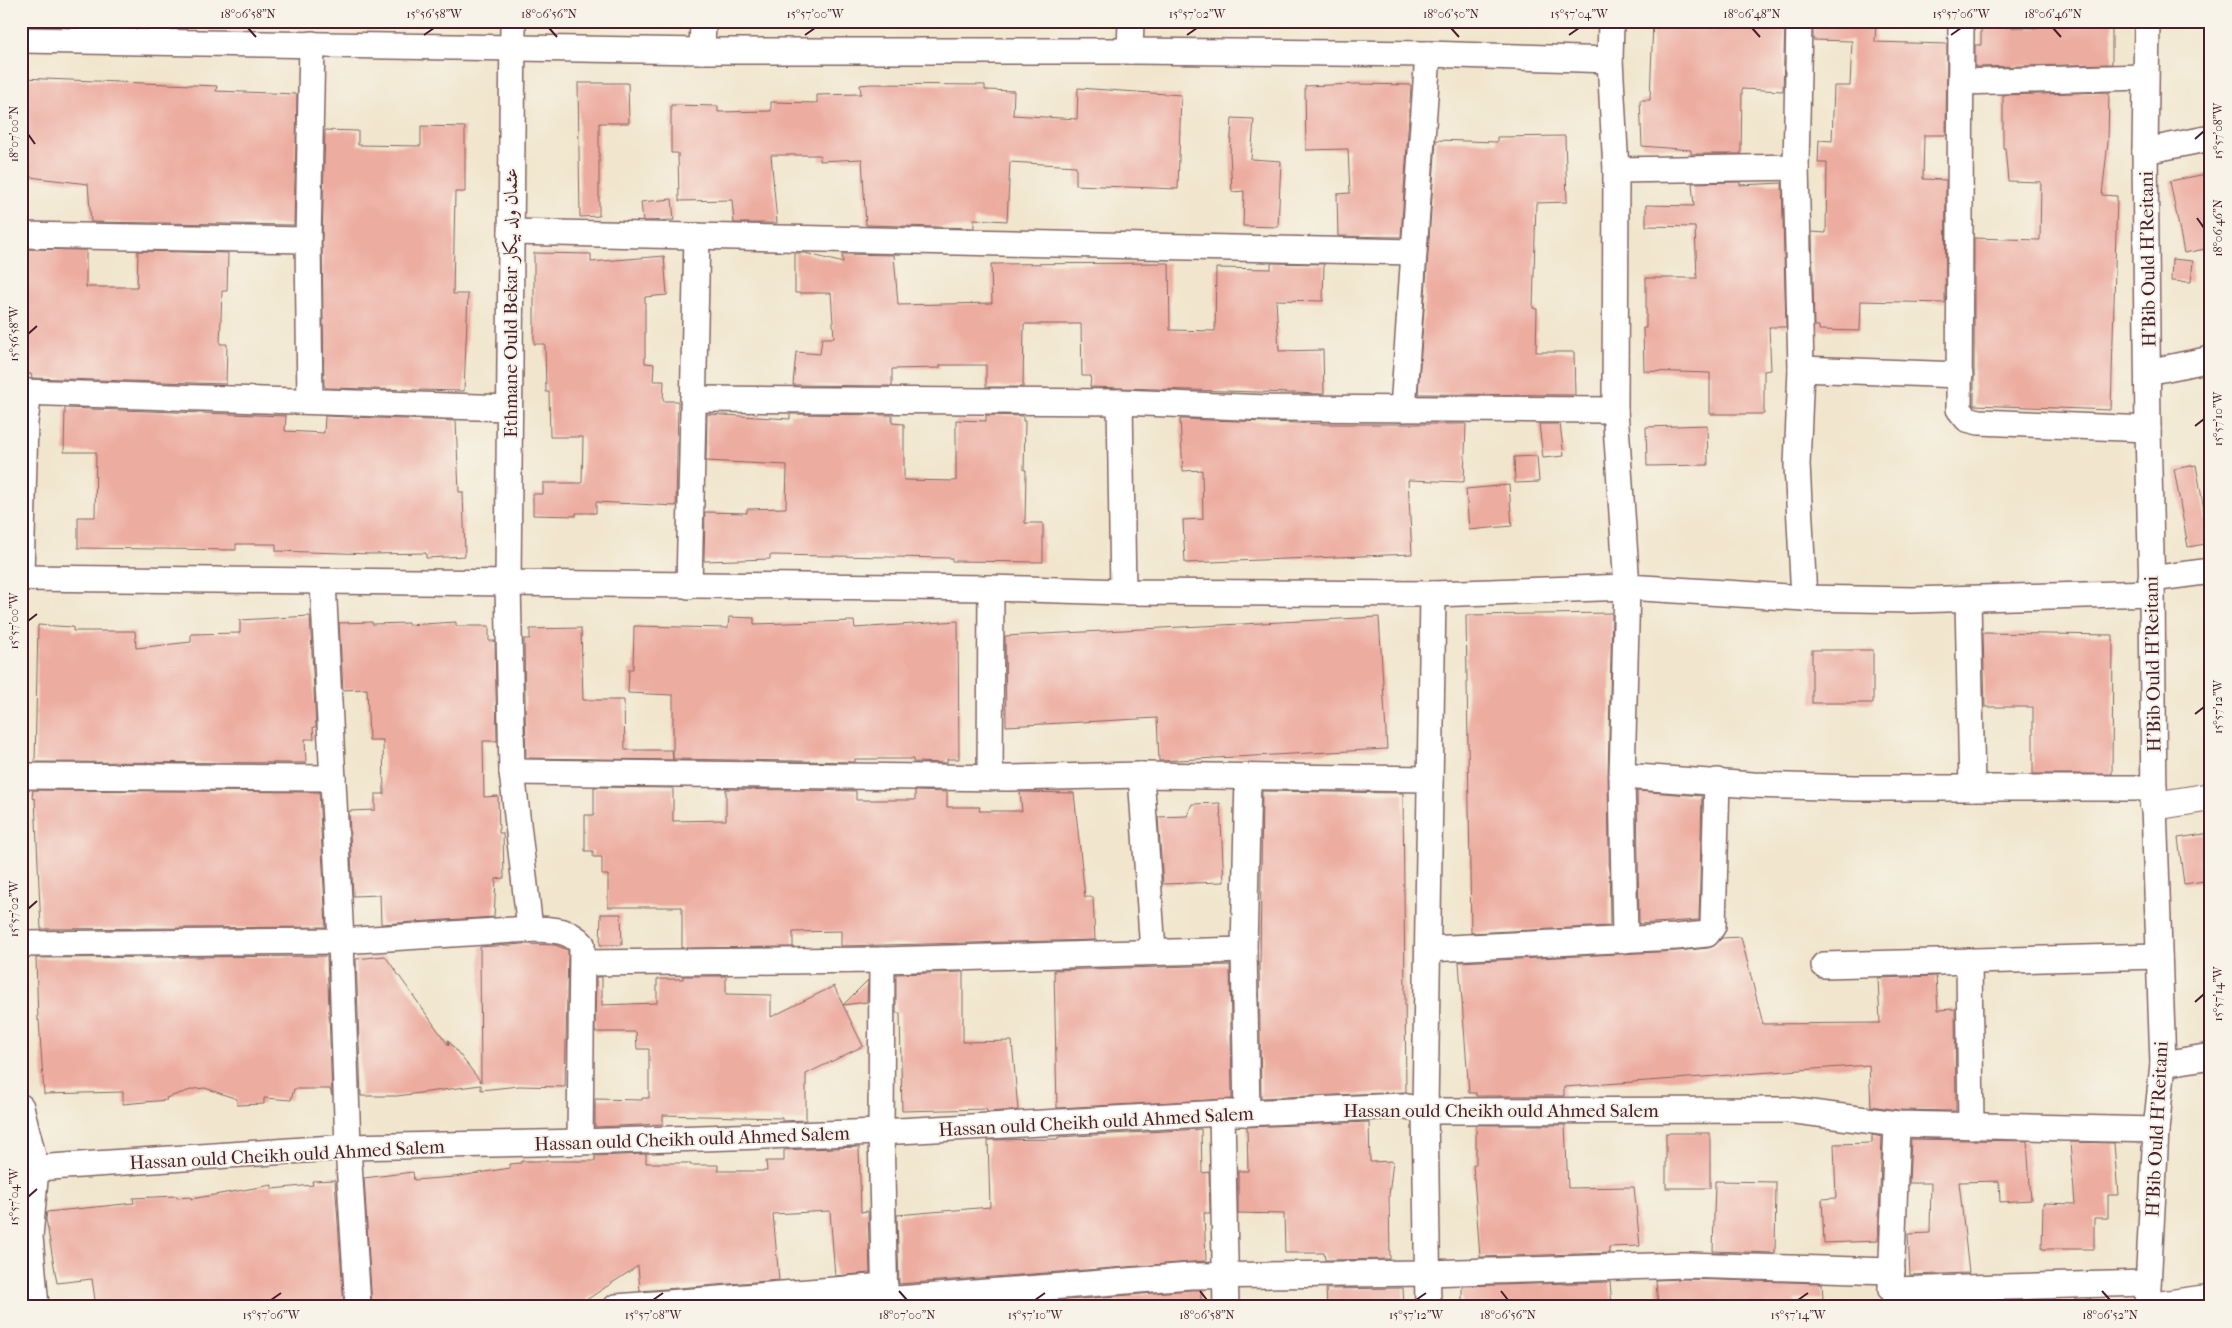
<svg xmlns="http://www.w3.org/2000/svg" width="2232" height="1328" viewBox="0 0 2232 1328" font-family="'IM FELL French Canon',Amiri,serif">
	<rect width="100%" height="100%" fill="#f7f3e8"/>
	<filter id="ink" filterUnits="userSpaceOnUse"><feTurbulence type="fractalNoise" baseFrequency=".02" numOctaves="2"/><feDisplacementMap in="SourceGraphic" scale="10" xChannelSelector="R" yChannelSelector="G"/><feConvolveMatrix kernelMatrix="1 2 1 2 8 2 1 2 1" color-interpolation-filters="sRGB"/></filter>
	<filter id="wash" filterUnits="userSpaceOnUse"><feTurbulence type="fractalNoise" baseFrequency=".0096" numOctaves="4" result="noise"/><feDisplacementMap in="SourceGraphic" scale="20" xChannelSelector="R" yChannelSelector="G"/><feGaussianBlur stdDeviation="1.12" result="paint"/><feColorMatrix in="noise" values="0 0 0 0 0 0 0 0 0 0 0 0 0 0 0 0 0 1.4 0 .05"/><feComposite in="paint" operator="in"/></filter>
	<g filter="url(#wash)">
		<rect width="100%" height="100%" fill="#f1e6cd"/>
		<g id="blocks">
			<g fill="#edaca0">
				<path d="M1653,21h132l-2,70 -41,-2 -1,65h-50v-4l-49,-4 -2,-46h10z"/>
				<path d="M1813,21h63l-1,21 72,2 -1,91h-22l-1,44 23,1 -1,123 -84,-2 -1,30 -41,-1v-4h-5l-2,-94 14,1 1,-70h-9l1,-23 13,1 2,-55h16l2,-45 -39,-1z"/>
				<path d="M2038,21h74v43l-137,3v-22h6v-18l57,1z"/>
				<path d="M21,78l196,8 -1,5 81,3 -3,131 -203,-3 -3,-38 -67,-8z"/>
				<path d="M578,83h50l1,40h-30v93l-19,1z"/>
				<path d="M871,84l114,1v5l29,1 -1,24 64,4 1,-31 103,7 -3,94 -102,-4v-19l-66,-4 -3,59 -33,-2v9l-108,-3 -4,-66 -42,2v-6h-49l6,68h-43l-2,-23 -53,1 -1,-48h-7v-48l47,1v6l53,-1v-9l46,1v-8l44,-1 -1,-9z"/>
				<path d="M1357,84l54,1 -10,152 -63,-1 -1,-42 13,-1 -2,-44 -42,1 -1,-64z"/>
				<path d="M2109,92l-1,50 -6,53 15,1 -6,214 -137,-5v-167l66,2 1,-58 -33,-1 -3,-33h-2v-53z"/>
				<path d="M1232,118l22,1 -3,40 30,2 -3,66 -35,-1 1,-35 -12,1 -2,-39z"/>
				<path d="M421,126l44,1v65h-10l-2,102h15l-4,97 -137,-3 -3,-2 -2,-146 3,-110 33,1v14l63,1z"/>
				<path d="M1565,136l2,66 -31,1 -3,105 4,1 -1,43h38l1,43 -157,-1 18,-254 61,2v-5z"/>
				<path d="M2211,173v75l-27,5 -14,-72z"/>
				<path d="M1740,182v3l42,-2 4,144h-17l2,43 -7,1v43h-54v-41l-66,-2 -1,-43h3v-50h51l-2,-51 -49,-1v-21l48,1 -2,-23z"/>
				<path d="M672,199l2,21 -31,1 -2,-19z"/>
				<path d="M21,249l65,1v37h51l1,-36 90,2 -1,38h-5l-2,53h7l-1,40 -194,-6 -1,-4 -10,-1z"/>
				<path d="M534,253l57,1v8l73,-6 3,39 -22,2v66l9,1 -1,17h11l-1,20h15l-2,105 -80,-4v11h-20v3l-43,-1v-21h10v-11h39l1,-46h-33l-1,-45h-3l-1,-48h-11z"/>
				<path d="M795,253h10l38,10 -1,-9 52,1 4,50 94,-2 -1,-39 178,-1 1,67 45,1 1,-63 55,1v-6l53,1 -1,37 -47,-1 3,51 44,-1 1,44 -234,-7 1,-11h-9l-1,-52h-57l-1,63h-37v-22h-46v3l-48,1v17l-99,-1 3,-33 24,2 2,-16h12l-3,-45h-36z"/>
				<path d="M2172,259l21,2 -2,21 -20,-1z"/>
				<path d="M65,408l221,8 -1,15 39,2 1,-17 131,5 3,71h4l2,64 -39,2v-5l-53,1 -97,-3v-7h-40v6l-158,-2v-31h17l1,-65h-32z"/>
				<path d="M707,414l83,5v-5l102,1v8l12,1v56l52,1v-61l30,1v-6l37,1v5h2l-1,49h2l-1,53h18v39l-91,-1v-3l-182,-3v4l-66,2 1,-49 42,1v-4l39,-1 1,-43 -81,-4z"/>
				<path d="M1180,419l145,5h141l-2,58 -56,-2 4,74 -227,9 -2,-43 20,-1 -1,-49 -19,1z"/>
				<path d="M1539,424h21l4,32 -21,2z"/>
				<path d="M1707,425l1,40 -61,1 -1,-39z"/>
				<path d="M1537,456l2,26 -24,1 -1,-26z"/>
				<path d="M2196,465l10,56 5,-1v23l-23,4 -14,-78z"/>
				<path d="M1509,485l3,41 -43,4 -3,-41z"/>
				<path d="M1612,613l-4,163 2,150 -139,7 -5,-318z"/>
				<path d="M310,616l6,111h-3l1,12h-9l1,24 -271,-1 3,-137 35,2v4h62l1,17 55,-6v-8l49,-1v-13z"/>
				<path d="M729,617l25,1v6l100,-3 1,7 103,-7 1,138h-12v4l-34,-1v-3h-58v3l-182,-3v-64l-45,-2 1,-24h4l1,-43 94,2z"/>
				<path d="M1379,617l8,132 -228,12 -2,-43 -151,8 -1,-90z"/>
				<path d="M372,622v2l36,-1v2l48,-3v4h33v15h6l2,100h-14l1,56 14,-1 1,37h4l1,45 -8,1 -2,38 -113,7 -1,-29 -27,1 -4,-85 26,-1v-16h9l-1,-54h-14l-2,-51 -24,1 -4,-67z"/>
				<path d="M581,628l2,72h41l1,50h47l1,10 -147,-2 -2,-119h6v-10z"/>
				<path d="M1983,633l130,2 -1,139h-79v-67h-48z"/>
				<rect x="1812" y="650" width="61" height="53"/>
				<path d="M594,787l79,1v33l53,-1v-31l130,2v9h59v-9l32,1v15h33l-1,4h43l-2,-19 54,1 11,104h8l2,43 -254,6v-15l-48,1v15l-111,1v-41h-74v-32h-6v-18h-9v-6h-8v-36h9z"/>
				<path d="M33,790l286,2 7,135 -285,2 -6,-130 -3,-1z"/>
				<path d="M1262,791l141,2 3,299 -145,6 -2,-135h1z"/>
				<path d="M1637,791l65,5 -3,124 -60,4z"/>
				<path d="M1220,803l4,79 -61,2 -5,-67 29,-1 5,-12z"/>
				<path d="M2211,833v47l-27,4 -6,-46z"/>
				<path d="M601,914h20l1,31h-22z"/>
				<path d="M1741,937l22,87 117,-1 -2,-45 58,-2 2,34 17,-1 1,102 -58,-1 -27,-4 -2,-41 -305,22v9h-88v-3h-7l-10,-131 218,-11 31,-3 6,-2 8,-8z"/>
				<path d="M524,944l31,1 13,5 -3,137 -46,-1 -38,4v-5l-84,11h-36l-5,-137 29,-3 64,90 -1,-6 33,42 -1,-135z"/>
				<path d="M327,956l5,140 -2,-7h-36l-3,11 -27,-2v6l-27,1v-6l-32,-11 -11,1 -28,9 1,2 -44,4v-12l-79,2 -5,-74 -1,1 -2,-63z"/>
				<path d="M1230,965l2,134 -175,9 -3,-138z"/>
				<path d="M963,972v70l49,-1 6,69 -31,2 -1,-3 -84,2 -2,-98h-4v-39z"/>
				<path d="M683,976h43v18l45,1v22l63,-31 9,19 25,-25 -1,22 -24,3 20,41 -57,28v46l-24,1v-3l-119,-3v9l-68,3v-28l47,1v-2h7v-49h-12l-1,-17h-41l1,-55h6v28l55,-2v-24h26z"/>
				<path d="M1369,1122l1,40 23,-1 -4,34 1,64 -65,1 -1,-7h-39l-1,-39 -46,-1v-42h10l-1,-44z"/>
				<path d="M1476,1125h89l3,63 66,-1 6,59 -31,1v6l-129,4 -7,-92h3z"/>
				<path d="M1201,1129l1,44 7,-1 1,41h-6l2,48 -307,23 -2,-69 93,-8 -2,-67 70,-1v-2z"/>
				<rect x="1666" y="1133" width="44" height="55"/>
				<path d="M1872,1135l10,2 -4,104 -54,2 -2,-44 14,-1 -2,-54 38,-1z"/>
				<path d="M1911,1139l116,2 4,59 -31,2 -1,-21 -40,1 10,91 -59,2 -2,-41 22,-1 1,-50h-22z"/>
				<path d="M2070,1142l44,1 4,52h-10v23h-14v31h-52l1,-46 32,1z"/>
				<path d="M859,1147l2,65 7,-1 2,62 -35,3 -5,-65 -57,3 6,66 -139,11 -2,-25 -58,38 -32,3h-176l-8,-129 49,-6 1,8 40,-3 56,-9v-4l11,-1v-2h74v-5l51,-2v9h44v2h28v6h49l-1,-10h18v-11z"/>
				<path d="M335,1180l9,127h-248l-4,-28 -35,4 -11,-64 1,-7 87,-9 -1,-5 44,-2v2l14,-1v2l81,-14v4l41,-4 -1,-4z"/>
				<path d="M1715,1181l61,1 -1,71 -62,-2z"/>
				<path d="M1685,1279l137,4 1,16 -28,1 1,7h-138l-2,-27z"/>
				<path d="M1610,1282l2,25h-150v-21z"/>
				<path d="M1403,1288l1,19h-77l-1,-18z"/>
				<path d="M1201,1290v17h-219l209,-17z"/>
				<path d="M1972,1302l1,5h-59v-3z"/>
			</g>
		</g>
	</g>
	<g filter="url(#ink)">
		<use href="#blocks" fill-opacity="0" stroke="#846564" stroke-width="1"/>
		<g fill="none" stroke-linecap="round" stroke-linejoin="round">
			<g stroke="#846564" stroke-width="28">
				<g id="street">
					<path d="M513,21l-5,563 4,188 18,157"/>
					<path d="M1611,21l-1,39 6,110 -1,240 12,177 -5,189 3,164"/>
					<path d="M1799,21l-3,146 5,202 -4,96 7,133"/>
					<path d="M1961,21l-2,388 8,10 12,3 169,7"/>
					<path d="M21,40l681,11h428l298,3 182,6"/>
					<path d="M702,51l1,-30"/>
					<path d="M1130,51l1,-30"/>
					<path d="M1961,82l184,-5"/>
					<path d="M2145,151l66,-13"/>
					<path d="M1616,170l180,-3"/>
					<path d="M511,232l902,20"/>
					<path d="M21,235l287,5"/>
					<path d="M1801,369l159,6"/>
					<path d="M2148,372l63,-13"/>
					<path d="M21,392l488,16"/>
					<path d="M693,399l427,3 147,6 348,2"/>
					<path d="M310,401l-2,-161 4,-196"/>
					<path d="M1120,402l3,190"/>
					<path d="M1403,409l25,-355"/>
					<path d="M21,575l4,-153 4,-30"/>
					<path d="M21,578l970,10 132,4 310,2 194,-7 177,11 108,2 240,-7"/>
					<path d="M2151,579l60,-8"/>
					<path d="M323,582l18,359 7,206 10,160"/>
					<path d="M689,586l8,-350"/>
					<path d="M1968,600l4,188"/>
					<path d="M512,772l497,6 132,-3 289,4"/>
					<path d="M1141,775l12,177"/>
					<path d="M21,776l312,2"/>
					<path d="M1622,776l131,9 102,3h299"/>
					<path d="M990,777l1,-189"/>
					<path d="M21,944l320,-3 189,-12c21,1 37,-1 52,15l-2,198"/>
					<path d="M1428,949l248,-12 31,-3 6,-8 4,-145"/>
					<path d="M882,960l-1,172 4,175"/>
					<path d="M1969,961l2,165"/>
					<path d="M583,963l299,-3 362,-10"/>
					<path d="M1824,965l335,-9"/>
					<path d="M2163,1064l48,-8"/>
					<path d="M21,1107l15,61 -6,69 6,70"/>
					<path d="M1222,1113l4,194"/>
					<path d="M1247,1113l-3,-163 4,-172"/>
					<path d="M36,1168l312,-21 232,-5 301,-10 341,-19h25l155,-7 23,5 363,-1 109,14 259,6"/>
					<path d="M1891,1287l6,-163"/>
					<path d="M1891,1290l256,-7"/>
					<path d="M885,1300l305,-24 237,-3 258,-8 207,6"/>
					<path d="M2147,1306l64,-9"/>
					<path d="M616,1307l269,-21"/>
					<path d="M1428,1307l-3,-196 8,-517"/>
					<path d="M2147,1307l9,-177 7,-66 -9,-258 -2,-213 -4,-164 -3,-278 2,-130"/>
				</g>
			</g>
			<g stroke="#846564" stroke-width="30">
				<path id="secondary" d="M2154,806l57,-9"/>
			</g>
			<use href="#street" stroke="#fff" stroke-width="25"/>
			<use href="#secondary" stroke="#fff" stroke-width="28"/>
		</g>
	</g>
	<path fill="none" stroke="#4a1f2b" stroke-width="2" d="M248,28l8,9M549,28l8,9M1451,28l8,9M1752,28l8,9M2053,28l8,9M424,35l10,-7M805,35l10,-7M1187,35l10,-7M1569,35l10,-7M1951,35l10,-7M28,134l7,10M2195,139l9,-8M2197,218l7,10M28,334l9,-8M2195,426l9,-7M28,621l9,-7M2195,714l9,-7M28,909l9,-8M2195,1002l9,-8M28,1197l9,-8M899,1291l8,9M1200,1291l7,9M1501,1291l7,9M2102,1291l8,9M271,1300l10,-7M653,1300l10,-7M1035,1300l10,-7M1416,1300l10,-7M1798,1300l10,-7"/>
	<g text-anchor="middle" stroke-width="4" stroke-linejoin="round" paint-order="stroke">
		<g font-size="19" fill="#4a1f2b" stroke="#f7f3e8">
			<text transform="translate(2147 259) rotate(-91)" y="7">H'Bib Ould H'Reitani</text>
			<text transform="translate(510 303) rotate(-90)" y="7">Ethmane Ould Bekar عثمان ولد بيكار</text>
			<text transform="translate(2152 664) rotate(-91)" y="7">H'Bib Ould H'Reitani</text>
			<text x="1501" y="1117">Hassan ould Cheikh ould Ahmed Salem</text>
			<text transform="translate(1096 1121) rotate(-3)" y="7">Hassan ould Cheikh ould Ahmed Salem</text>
			<text transform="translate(2156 1129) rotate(-87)" y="7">H'Bib Ould H'Reitani</text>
			<text transform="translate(692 1138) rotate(-2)" y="7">Hassan ould Cheikh ould Ahmed Salem</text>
			<text transform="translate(287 1154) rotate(-3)" y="7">Hassan ould Cheikh ould Ahmed Salem</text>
		</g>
	</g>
	<rect width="2232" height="1328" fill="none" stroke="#f7f3e8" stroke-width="55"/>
	<rect x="28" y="28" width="2176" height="1272" fill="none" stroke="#4a1f2b" stroke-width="2"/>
	<g font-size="12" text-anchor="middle" fill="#4a1f2b">
		<text x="248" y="18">18°06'58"N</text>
		<text x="434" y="18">15°56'58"W</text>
		<text x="549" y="18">18°06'56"N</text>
		<text x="815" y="18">15°57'00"W</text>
		<text x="1197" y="18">15°57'02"W</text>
		<text x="1451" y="18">18°06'50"N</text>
		<text x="1579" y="18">15°57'04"W</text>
		<text x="1752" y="18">18°06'48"N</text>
		<text x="1961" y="18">15°57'06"W</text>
		<text x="2053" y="18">18°06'46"N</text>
		<text transform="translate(2218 131) rotate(-90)" y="4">15°57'08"W</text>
		<text transform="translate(14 134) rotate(-90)" y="4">18°07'00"N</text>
		<text transform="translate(2218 228) rotate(-90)" y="4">18°06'46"N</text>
		<text transform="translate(14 334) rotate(-90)" y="4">15°56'58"W</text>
		<text transform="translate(2218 419) rotate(-90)" y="4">15°57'10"W</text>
		<text transform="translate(14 621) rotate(-90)" y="4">15°57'00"W</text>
		<text transform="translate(2218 707) rotate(-90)" y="4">15°57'12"W</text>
		<text transform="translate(14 909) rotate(-90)" y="4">15°57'02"W</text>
		<text transform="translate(2218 994) rotate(-90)" y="4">15°57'14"W</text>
		<text transform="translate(14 1197) rotate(-90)" y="4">15°57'04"W</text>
		<text x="271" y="1319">15°57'06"W</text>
		<text x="653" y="1319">15°57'08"W</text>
		<text x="907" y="1319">18°07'00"N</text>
		<text x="1035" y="1319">15°57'10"W</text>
		<text x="1207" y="1319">18°06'58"N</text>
		<text x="1416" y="1319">15°57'12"W</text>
		<text x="1508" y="1319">18°06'56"N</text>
		<text x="1798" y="1319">15°57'14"W</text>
		<text x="2110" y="1319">18°06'52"N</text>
	</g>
</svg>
